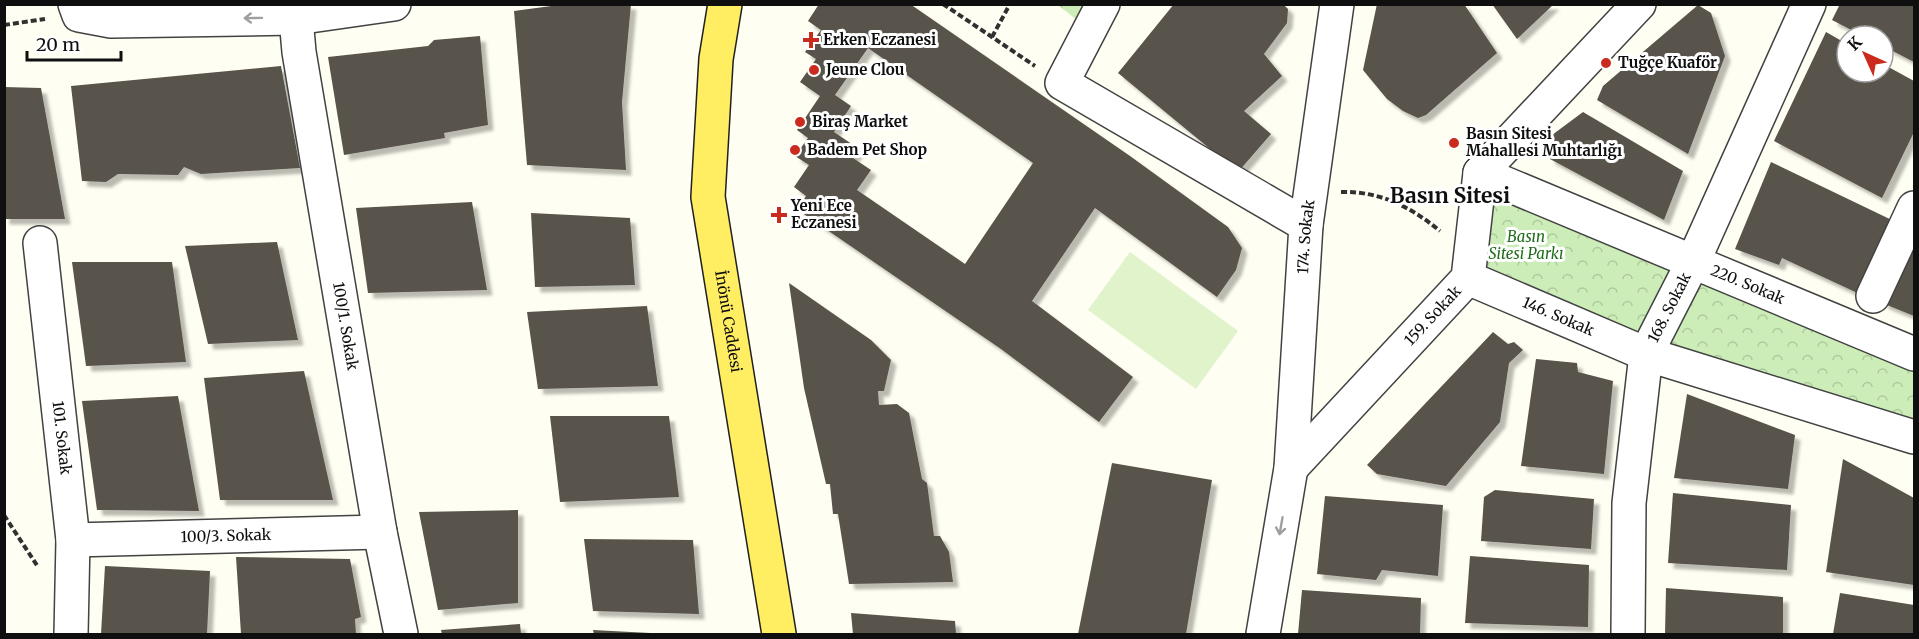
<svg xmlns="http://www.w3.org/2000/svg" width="1919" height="639" viewBox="0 0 1919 639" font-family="Merriweather,serif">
	<defs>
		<pattern id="park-crowns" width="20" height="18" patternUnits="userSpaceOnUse" patternTransform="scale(1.5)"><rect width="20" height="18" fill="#ccedb8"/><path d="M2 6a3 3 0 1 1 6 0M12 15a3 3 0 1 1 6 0" fill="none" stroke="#aeca9d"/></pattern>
		<filter id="shadow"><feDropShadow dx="5.5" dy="5.5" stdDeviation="1.5" flood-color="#0004"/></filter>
	</defs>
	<rect width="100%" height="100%" fill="#fffef2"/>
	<g fill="url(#park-crowns)">
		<path d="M1058,5h40l-12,22z"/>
		<path d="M1480,173l434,181v79l-446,-155z"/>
	</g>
	<path fill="#e0f3ca" d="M1130,252l108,79 -42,58 -108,-79z"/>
	<g fill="#59524b" fill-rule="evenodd" filter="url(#shadow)">
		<path d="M566,4h65l-9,98 4,68 -99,-5 -13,-154z"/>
		<path d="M819,4h91l220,152 98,71 14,21 -6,22 -19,27 -122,-89 -63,93 101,76 -34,45 -98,-73 -203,-139 8,-14 -12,-9 15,-22 -14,-9 13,-18 -11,-8 23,-34 -20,-14 16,-23 -11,-7 16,-22 -13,-9zM868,48l165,115 -68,101 -108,-74 14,-20 -18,-12 6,-9 -25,-17 17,-26 -16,-11z"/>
		<path d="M1174,4h109l5,5 -1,14 -23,31 18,22 -38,35 27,23 -33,38 -120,-99z"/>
		<path d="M1377,4h87l33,49 -71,62 -8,3 -15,-7 -16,-12 -24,-29z"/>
		<path d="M1492,4h62l-37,35z"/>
		<path d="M1840,4h74v58l-31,-16v-10h-20l-31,-16z"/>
		<path d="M1698,5l13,8 14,43 -37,98 -91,-54 6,-14z"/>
		<path d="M1826,32l21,12v28h36v-8l31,17v51l-32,66 -108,-57z"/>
		<path d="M480,36l8,89 -44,8 1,5 -101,17 -16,-98 100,-11 6,-6z"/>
		<path d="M281,66l19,102 -99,6 -17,-7 -6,8 -60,-1 -12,8 -24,-1 -11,-95z"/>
		<path d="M4,87l37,1 24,131h-61z"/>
		<path d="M1583,112l100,59 -19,49 -114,-61 -2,-21z"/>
		<path d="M1771,162l127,61 -34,73 -82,-38 -3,7 -44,-16z"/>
		<path d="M472,202l15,88 -119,3 -12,-85z"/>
		<path d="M531,213l99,5 5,67 -100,2z"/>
		<path d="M1914,232v84l-32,-13z"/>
		<path d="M277,242l21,98 -90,4 -23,-98z"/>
		<path d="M72,262h100l14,100 -100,4z"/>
		<path d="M789,283l82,57 20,20 -7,31h-6l1,14 18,-1 12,9 13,66 5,4 7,53h6l9,16 4,30 -104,2 -11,-70h-5l-3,-30h-4l-22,-96z"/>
		<path d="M647,306l11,80 -120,3 -11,-77z"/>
		<path d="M1493,332l15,12 6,-2 9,8 -14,13 -9,59 -54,64 -69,-12 -10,-9z"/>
		<path d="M1536,359l41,4 1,9 35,9 -9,93 -83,-8z"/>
		<path d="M304,371l29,129h-113l-16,-122z"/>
		<path d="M1687,394l108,41 -7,54 -114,-11z"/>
		<path d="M178,396l21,115 -102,-1 -15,-109z"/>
		<path d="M550,416h119l10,81 -119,5z"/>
		<path d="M1843,459l71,39v87l-88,-13z"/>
		<path d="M1112,463l100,17 -26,154h-108z"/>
		<path d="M1495,490l99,9 -3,50 -110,-8 3,-44z"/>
		<path d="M1673,493l118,12 -4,65 -119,-7z"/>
		<path d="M1325,496l118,9 -5,71 -56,-6 -6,10 -59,-6z"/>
		<path d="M518,510v93l-80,7 -19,-98z"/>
		<path d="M584,539l109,1 6,74 -106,-3z"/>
		<path d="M1470,556l119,9 -1,62 -123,-4z"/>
		<path d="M236,557l114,2 11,58 -6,2 1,15h-115z"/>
		<path d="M105,566l105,5 -3,63h-106z"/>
		<path d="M1666,588l117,9v37h-118z"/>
		<path d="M1302,590l119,8 -1,36h-122z"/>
		<path d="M1840,593l74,12v29h-81z"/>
		<path d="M851,613l104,8 1,13h-103z"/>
		<path d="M520,624l1,10h-79l-1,-4z"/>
		<path d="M593,630l57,3v1h-56z"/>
	</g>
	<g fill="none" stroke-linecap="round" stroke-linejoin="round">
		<g stroke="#424242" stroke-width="36">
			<g id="minor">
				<path d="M75,4l4,11 32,6 185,-3 98,-14"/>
				<path d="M1103,4l-41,79 244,142"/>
				<path id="s1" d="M296,18l3,34 81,480 21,102"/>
				<path id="s2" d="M1480,173l434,181"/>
				<path id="s3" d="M40,243l33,297 -2,94"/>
				<path id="s4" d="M1468,278l178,76 268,83"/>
				<path d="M1873,296l41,-88"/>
				<path id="s5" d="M1291,468l177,-190 12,-105 159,-169"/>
				<path id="s6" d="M73,540l307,-8"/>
				<path id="s7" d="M1263,634l28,-166 15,-243 31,-221"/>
				<path id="s8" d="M1628,634l1,-131 17,-149 47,-92 116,-258"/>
			</g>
		</g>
		<g stroke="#202020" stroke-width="36">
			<g id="major">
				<path id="s9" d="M725,4l-9,55 -8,138 71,437"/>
			</g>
		</g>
		<g stroke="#313131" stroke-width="4" stroke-dasharray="6 3" stroke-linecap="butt">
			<path d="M943,4l92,62"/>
			<path d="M4,25l41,-6"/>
			<path d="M992,37l18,-33"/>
			<path d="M1341,192c39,-1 70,15 99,39"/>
			<path d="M4,515l34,52"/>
		</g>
		<use href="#minor" stroke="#fff" stroke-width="33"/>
		<use href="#major" stroke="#ffed62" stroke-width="33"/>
	</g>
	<defs><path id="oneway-shaft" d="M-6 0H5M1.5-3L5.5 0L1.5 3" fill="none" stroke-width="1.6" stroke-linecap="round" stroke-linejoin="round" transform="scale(1.5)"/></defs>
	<g stroke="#9f9f9f">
		<use href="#oneway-shaft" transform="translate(253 18) rotate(179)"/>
		<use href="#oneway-shaft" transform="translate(1281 526) rotate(100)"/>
	</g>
	<g fill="#ca2b1d" stroke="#fff" stroke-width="2">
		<path d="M808 31h6v6h6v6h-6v6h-6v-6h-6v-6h6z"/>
		<circle cx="1606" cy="63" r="6"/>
		<circle cx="814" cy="70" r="6"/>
		<circle cx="800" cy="122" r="6"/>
		<circle cx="1454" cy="143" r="6"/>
		<circle cx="795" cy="150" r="6"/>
		<path d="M776 206h6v6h6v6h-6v6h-6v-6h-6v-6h6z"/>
	</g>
	<g text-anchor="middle" stroke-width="6" stroke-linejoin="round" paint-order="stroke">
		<g font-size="15" font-weight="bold" fill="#0f0f0f" stroke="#fff" text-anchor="start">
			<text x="823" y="45">Erken Eczanesi</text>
			<text x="1618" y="68">Tuğçe Kuaför</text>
			<text x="826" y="75">Jeune Clou</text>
			<text x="812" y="127">Biraş Market</text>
			<text x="1466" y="139">Basın Sitesi<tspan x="1466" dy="17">Mahallesi Muhtarlığı</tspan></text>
			<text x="807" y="155">Badem Pet Shop</text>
			<text x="791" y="211">Yeni Ece<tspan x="791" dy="17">Eczanesi</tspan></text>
		</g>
		<g font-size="15" fill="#0f0f0f" stroke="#fff">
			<text dy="5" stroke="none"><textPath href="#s7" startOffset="400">174. Sokak</textPath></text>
			<text dy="5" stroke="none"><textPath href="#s2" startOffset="290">220. Sokak</textPath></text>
			<text dy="5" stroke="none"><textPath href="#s8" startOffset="333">168. Sokak</textPath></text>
			<text dy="5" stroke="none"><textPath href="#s5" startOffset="208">159. Sokak</textPath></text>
			<text dy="5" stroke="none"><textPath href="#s4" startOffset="98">146. Sokak</textPath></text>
			<text dy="5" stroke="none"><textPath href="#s9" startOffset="320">İnönü Caddesi</textPath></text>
			<text dy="5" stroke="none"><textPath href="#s1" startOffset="312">100/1. Sokak</textPath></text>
			<text dy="5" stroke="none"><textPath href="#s3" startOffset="196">101. Sokak</textPath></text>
			<text dy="5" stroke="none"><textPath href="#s6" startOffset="153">100/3. Sokak</textPath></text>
		</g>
		<g font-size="15" font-style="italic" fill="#216d1a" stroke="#fff">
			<text x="1526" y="242">Basın<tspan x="1526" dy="17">Sitesi Parkı</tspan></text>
		</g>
		<g font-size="21" font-weight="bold" fill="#0f0f0f" stroke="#fff">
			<text x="1450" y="203">Basın Sitesi</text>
		</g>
	</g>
	<rect width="1919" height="639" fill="none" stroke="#0f0f0f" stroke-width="12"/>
	<g transform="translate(1865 54) rotate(315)"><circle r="28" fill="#ffffff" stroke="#9f9f9f" stroke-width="1.5"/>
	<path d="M0-4.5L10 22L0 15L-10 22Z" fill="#ca2b1d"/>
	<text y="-9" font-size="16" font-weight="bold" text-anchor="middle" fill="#0f0f0f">K</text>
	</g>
	<path d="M27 51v9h94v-9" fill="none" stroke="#0f0f0f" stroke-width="3"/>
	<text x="36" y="51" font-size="18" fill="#0f0f0f" stroke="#ffffff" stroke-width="4.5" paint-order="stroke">20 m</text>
</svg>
